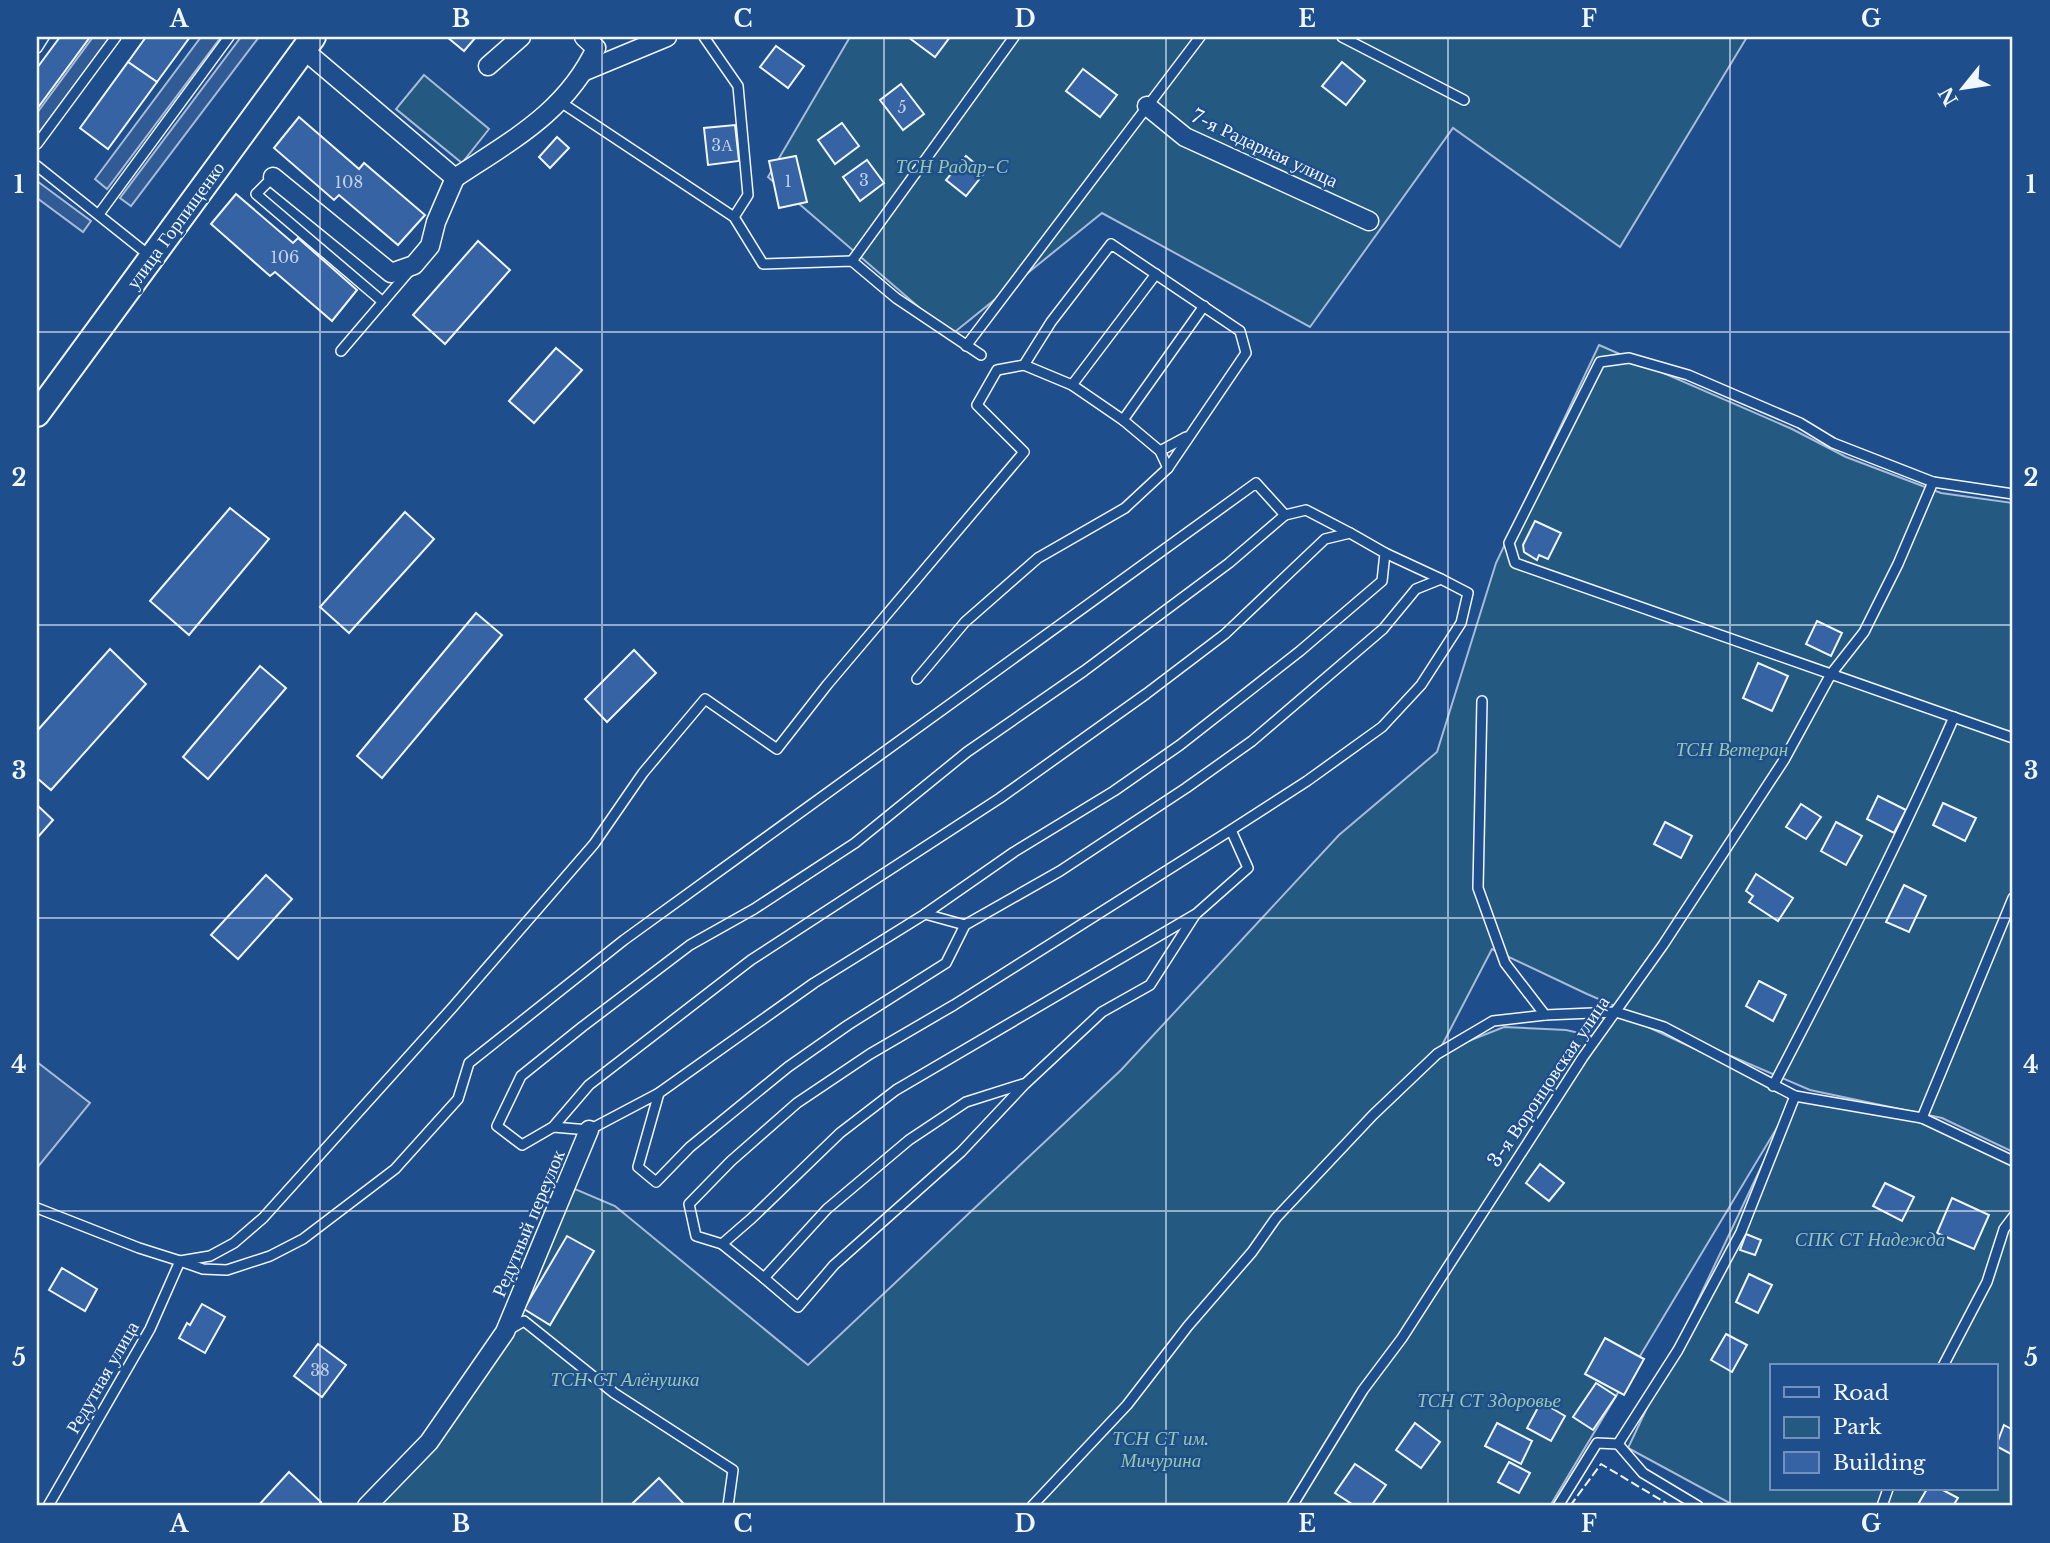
<svg xmlns="http://www.w3.org/2000/svg" width="2050" height="1543" viewBox="0 0 2050 1543" font-family="'Libre Baskerville',serif">
	<rect width="100%" height="100%" fill="#1f4e8c"/>
	<g fill="#245a82" stroke="#a8bbd7" stroke-width="2" fill-rule="evenodd">
		<path d="M850,37h897l-127,210 -167,-119 -143,199 -208,-114 -151,122 -183,-158z"/>
		<path d="M424,75l65,54 -27,34 -66,-54z"/>
		<path d="M1599,345l193,84 54,28 95,36 72,10v649l-71,-34 -132,-28 -223,-96 -95,-45 -54,104 66,-26 62,3 31,7 19,-25 179,84 127,22 91,43v345h-278l-107,-58 162,-342 -240,400h-258l17,-32 -10,11 -12,21h-916l134,-174 70,-143 40,17 193,159 313,-295 218,-235 98,-83 59,-189zM1772,1366h224v123h-224z"/>
	</g>
	<g fill="#305b95" stroke="#a8bbd7" stroke-width="2">
		<path d="M93,37h17l-71,96 -2,-2v-18z"/>
		<path d="M201,37h20l-114,152 -12,-10z"/>
		<path d="M241,37h18l-128,169 -11,-8z"/>
		<path d="M37,181l54,40 -8,11 -46,-34z"/>
		<path d="M37,1062l53,41 -53,65z"/>
	</g>
	<g fill="#3563a3" stroke="#f2f6ff" stroke-width="2">
		<path d="M60,37h30l-53,72v-41z"/>
		<path d="M146,37h44l-33,45 -29,-20z"/>
		<path d="M447,37h29l-12,14z"/>
		<path d="M908,37h42l-15,20z"/>
		<path d="M776,46l28,20 -16,22 -28,-21z"/>
		<path d="M128,62l29,20 -49,67 -28,-21z"/>
		<path d="M1342,62l23,19 -19,24 -24,-19z"/>
		<path d="M1083,69l34,26 -17,22 -34,-26z"/>
		<path d="M901,84l23,30 -21,16 -23,-30z"/>
		<path d="M299,117l60,52 5,-6 61,52 -27,30 -59,-50 -5,5 -60,-52z"/>
		<path d="M842,123l17,23 -24,18 -17,-24z"/>
		<path d="M735,125l4,36 -31,4 -4,-37z"/>
		<path d="M557,137l12,11 -19,20 -11,-11z"/>
		<path d="M796,156l11,46 -28,6 -10,-47z"/>
		<path d="M966,156l19,16 -19,24 -20,-16z"/>
		<path d="M867,160l17,23 -24,18 -17,-24z"/>
		<path d="M236,194l57,49 5,-5 59,52 -25,31 -57,-49 -5,4 -59,-52z"/>
		<path d="M478,241l32,29 -65,74 -32,-29z"/>
		<path d="M556,348l26,22 -48,53 -25,-22z"/>
		<path d="M230,508l39,31 -80,96 -39,-34z"/>
		<path d="M405,512l29,27 -85,94 -29,-26z"/>
		<path d="M1535,521l26,12 -13,26 -9,-4 -2,5 -13,-8 -1,-7z"/>
		<path d="M476,613l26,22 -120,143 -25,-22z"/>
		<path d="M1817,621l25,12 -11,23 -25,-12z"/>
		<path d="M110,649l36,35 -95,106 -14,-12v-47z"/>
		<path d="M634,650l22,23 -49,49 -22,-23z"/>
		<path d="M1758,663l30,13 -16,35 -29,-13z"/>
		<path d="M260,666l26,22 -78,91 -25,-22z"/>
		<path d="M1878,796l28,14 -12,23 -27,-14z"/>
		<path d="M1943,803l33,15 -11,23 -32,-16z"/>
		<path d="M1801,804l20,13 -15,22 -20,-12z"/>
		<path d="M37,805l16,15 -16,18z"/>
		<path d="M1665,822l27,14 -11,22 -27,-14z"/>
		<path d="M1836,822l26,14 -16,29 -25,-14z"/>
		<path d="M1756,874l37,24 -15,23 -29,-19 4,-6 -7,-5z"/>
		<path d="M266,875l26,24 -54,60 -27,-24z"/>
		<path d="M1904,885l22,11 -17,36 -23,-10z"/>
		<path d="M1759,981l27,14 -13,26 -27,-15z"/>
		<path d="M1540,1164l24,19 -15,18 -23,-18z"/>
		<path d="M1885,1183l29,14 -12,24 -29,-15z"/>
		<path d="M1952,1198l37,17 -15,34 -37,-16z"/>
		<path d="M1746,1234l15,6 -6,15 -15,-5z"/>
		<path d="M567,1236l27,15 -44,74 -26,-16z"/>
		<path d="M62,1268l35,21 -12,22 -36,-21z"/>
		<path d="M1749,1274l23,11 -14,28 -22,-11z"/>
		<path d="M202,1304l23,13 -20,36 -26,-15 8,-15 3,2z"/>
		<path d="M1726,1334l21,11 -15,27 -21,-12z"/>
		<path d="M1605,1338l39,21 -20,36 -39,-21z"/>
		<path d="M318,1344l28,21 -24,32 -28,-21z"/>
		<path d="M1596,1383l20,13 -23,34 -20,-13z"/>
		<path d="M1541,1402l24,14 -14,25 -24,-13z"/>
		<path d="M1415,1423l25,19 -19,26 -25,-18z"/>
		<path d="M1497,1423l35,18 -11,23 -36,-18z"/>
		<path d="M2004,1425l9,5v25l-17,-9z"/>
		<path d="M1509,1462l21,11 -11,20 -21,-11z"/>
		<path d="M1355,1464l31,21 -15,21h-16l-20,-13z"/>
		<path d="M289,1472l32,30 -3,4h-60z"/>
		<path d="M659,1478l27,28h-51l-2,-3z"/>
		<path d="M1927,1489h14l17,9 -5,8h-36z"/>
	</g>
	<g fill="none" stroke-linecap="round" stroke-linejoin="round">
		<g stroke="#f2f6ff" stroke-width="12">
			<g id="lane">
				<path d="M704,37l34,49 10,109 -14,22"/>
				<path d="M1342,37l122,63"/>
				<path d="M37,48l7,-11"/>
				<path d="M559,101l175,116 29,47 89,-3 44,37 85,57"/>
				<path d="M37,144l79,-107"/>
				<path d="M37,166l113,90"/>
				<path d="M273,177l-17,17 127,108"/>
				<path d="M99,214l130,-177"/>
				<path d="M852,261l162,-224"/>
				<path d="M966,346l234,-309"/>
				<path d="M341,351l70,-82"/>
				<path d="M1024,365l48,20 51,35 37,31 8,17"/>
				<path d="M1072,385l84,-111"/>
				<path d="M1123,420l81,-114"/>
				<path d="M1160,451l26,-14"/>
				<path d="M2013,494l-80,-12 -100,-39 -33,-20 -112,-48 -59,-17 -29,4 -91,181 6,20 498,175"/>
				<path d="M1285,515l21,-5 44,23"/>
				<path d="M1385,553l56,26"/>
				<path d="M1482,701l-4,187 27,75 40,52 71,-3 48,15 131,69 127,22 91,43"/>
				<path d="M925,914l40,11"/>
				<path d="M1773,1086c63,-121 126,-243 181,-369"/>
				<path d="M1922,1118l91,-220"/>
				<path d="M553,1127l36,3 70,-37"/>
				<path d="M37,1208l102,40 41,13 30,-5 24,-13 29,-25 189,-210 142,-164 49,-71 62,-74 72,50 50,-64 197,-233 -47,-47 20,-35 27,-5 27,-43 60,-78 129,87 6,22 -78,115 -43,40 -87,50 -73,64 -48,57"/>
				<path d="M722,1244l42,34 63,-69 82,-69 57,-38 57,-18"/>
				<path d="M764,1278l34,29 36,-42 127,-113 64,-68 77,-72 48,-27 45,-70"/>
				<path d="M510,1329l14,-8 90,72 119,77 -5,36"/>
				<path d="M1943,1366l44,-84 17,-53 9,-12"/>
				<path d="M1618,1444l60,-94 63,-118 54,-136"/>
				<path d="M1618,1444l25,29 55,33"/>
				<path d="M48,1506l102,-177 30,-68 23,8 24,1 43,-14 33,-17 92,-70 63,-70 11,-36 155,-123 632,-457 29,32 -56,48 -145,108 -117,81 -112,91 -101,66 -64,36 -108,82 -61,49 -24,50 25,19 31,-18 36,-42 162,-125 249,-162 146,-104 79,-60 100,-95 25,-6 35,20 -3,28 -82,70 -120,94 -66,46 -100,61 -89,62 -111,69 -155,110 -21,74 18,15 34,-35 98,-80 60,-42 98,-62 19,-38 95,-54 126,-83 66,-47 131,-112 33,-40 25,-10 27,14 -7,30 -40,62 -39,42 -75,54 -76,49 -277,175 -84,49 -73,49 -66,58 -42,43 7,32 26,8 30,-26 88,-85 56,-43 300,-176 52,-46 -17,-38"/>
				<path d="M1032,1506l95,-101 61,-79 64,-74 24,-34 97,-103 64,-61 56,-33 52,-6"/>
				<path d="M1292,1506l71,-116 39,-52 181,-281 80,-112 121,-185 47,-86 33,-42 34,-68 35,-82"/>
				<path d="M1558,1506l39,-63 21,1"/>
				<path d="M1882,1506l6,-17"/>
			</g>
		</g>
		<g stroke="#f2f6ff" stroke-width="21">
			<g id="street">
				<path d="M488,66l33,-29"/>
				<path d="M585,71l82,-34"/>
				<path d="M1147,106l38,31 184,84"/>
				<path d="M273,177l118,96 23,-8 16,-19 6,-24 19,-44 -151,-128"/>
				<path d="M455,178c57,-38 111,-66 141,-130l-12,-11"/>
				<path d="M367,1506l62,-64 76,-110 84,-202"/>
			</g>
		</g>
		<g stroke="#f2f6ff" stroke-width="28">
			<path id="secondary" d="M37,414l276,-377"/>
		</g>
		<use href="#lane" stroke="#1f4e8c" stroke-width="9"/>
		<use href="#street" stroke="#1f4e8c" stroke-width="18"/>
		<use href="#secondary" stroke="#1f4e8c" stroke-width="24"/>
		<path stroke="#f2f6ff" stroke-width="2" stroke-dasharray="9 3.5" stroke-linecap="butt" d="M1570,1506l31,-42 70,42"/>
	</g>
	<path fill="none" stroke="#f2f6ff" stroke-width="2" stroke-opacity="0.55" d="M320,37v1469M602,37v1469M884,37v1469M1166,37v1469M1448,37v1469M1730,37v1469M37,332h1976M37,625h1976M37,918h1976M37,1211h1976"/>
	<g text-anchor="middle" stroke-width="5" stroke-linejoin="round" paint-order="stroke">
		<g font-size="16" fill="#c3d1e8">
			<text x="902" y="113">5</text>
			<text x="722" y="151">3А</text>
			<text x="864" y="186">3</text>
			<text x="788" y="187">1</text>
			<text x="349" y="188">108</text>
			<text x="285" y="263">106</text>
			<text x="320" y="1376">38</text>
		</g>
		<g font-size="19" fill="#f2f6ff" stroke="#1f4e8c">
			<text transform="translate(1265 148) rotate(25)" y="7">7-я Радарная улица</text>
			<text transform="translate(175 225) rotate(-54)" y="7">улица Горпищенко</text>
			<text transform="translate(1548 1081) rotate(-56)" y="7">3-я Воронцовская улица</text>
			<text transform="translate(528 1223) rotate(-67)" y="7">Редутный переулок</text>
			<text transform="translate(102 1377) rotate(-60)" y="7">Редутная улица</text>
		</g>
		<g font-size="19" font-style="italic" fill="#97c8a6" stroke="#1f4e8c">
			<text x="952" y="173">ТСН Радар-С</text>
			<text x="1732" y="756">ТСН Ветеран</text>
			<text x="1870" y="1246">СПК СТ Надежда</text>
			<text x="625" y="1386">ТСН СТ Алёнушка</text>
			<text x="1489" y="1407">ТСН СТ Здоровье</text>
			<text x="1161" y="1445">ТСН СТ им.<tspan x="1161" dy="22">Мичурина</tspan></text>
		</g>
	</g>
	<rect width="2050" height="1543" fill="none" stroke="#1f4e8c" stroke-width="77"/>
	<rect x="1770" y="1364" width="228" height="126" fill="#1f4e8c" stroke="#7391ba" stroke-width="2"/>
	<rect x="1784" y="1387" width="35" height="10" fill="#1f4e8c" stroke="#7391ba" stroke-width="2"/>
	<text x="1833" y="1400" font-size="21" fill="#f2f6ff">Road</text>
	<rect x="1784" y="1417" width="35" height="21" fill="#245a82" stroke="#7391ba" stroke-width="2"/>
	<text x="1833" y="1434" font-size="21" fill="#f2f6ff">Park</text>
	<rect x="1784" y="1452" width="35" height="21" fill="#3563a3" stroke="#7391ba" stroke-width="2"/>
	<text x="1833" y="1470" font-size="21" fill="#f2f6ff">Building</text>
	<g transform="translate(1963 88) rotate(240)" stroke="#1f4e8c" stroke-width="5" paint-order="stroke">
	<path d="M0-5L12 26L0 18L-12 26Z" fill="#f2f6ff"/>
	<text y="-10" font-size="19" font-weight="bold" text-anchor="middle" fill="#f2f6ff">N</text>
	</g>
	<rect x="38" y="38" width="1973" height="1466" fill="none" stroke="#f2f6ff" stroke-width="2.5"/>
	<g font-size="23" text-anchor="middle" font-weight="bold" fill="#f2f6ff">
		<text x="179" y="27">A</text>
		<text x="461" y="27">B</text>
		<text x="743" y="27">C</text>
		<text x="1025" y="27">D</text>
		<text x="1307" y="27">E</text>
		<text x="1589" y="27">F</text>
		<text x="1871" y="27">G</text>
		<text x="19" y="193">1</text>
		<text x="2031" y="193">1</text>
		<text x="19" y="486">2</text>
		<text x="2031" y="486">2</text>
		<text x="19" y="779">3</text>
		<text x="2031" y="779">3</text>
		<text x="19" y="1073">4</text>
		<text x="2031" y="1073">4</text>
		<text x="19" y="1366">5</text>
		<text x="2031" y="1366">5</text>
		<text x="179" y="1532">A</text>
		<text x="461" y="1532">B</text>
		<text x="743" y="1532">C</text>
		<text x="1025" y="1532">D</text>
		<text x="1307" y="1532">E</text>
		<text x="1589" y="1532">F</text>
		<text x="1871" y="1532">G</text>
	</g>
</svg>
